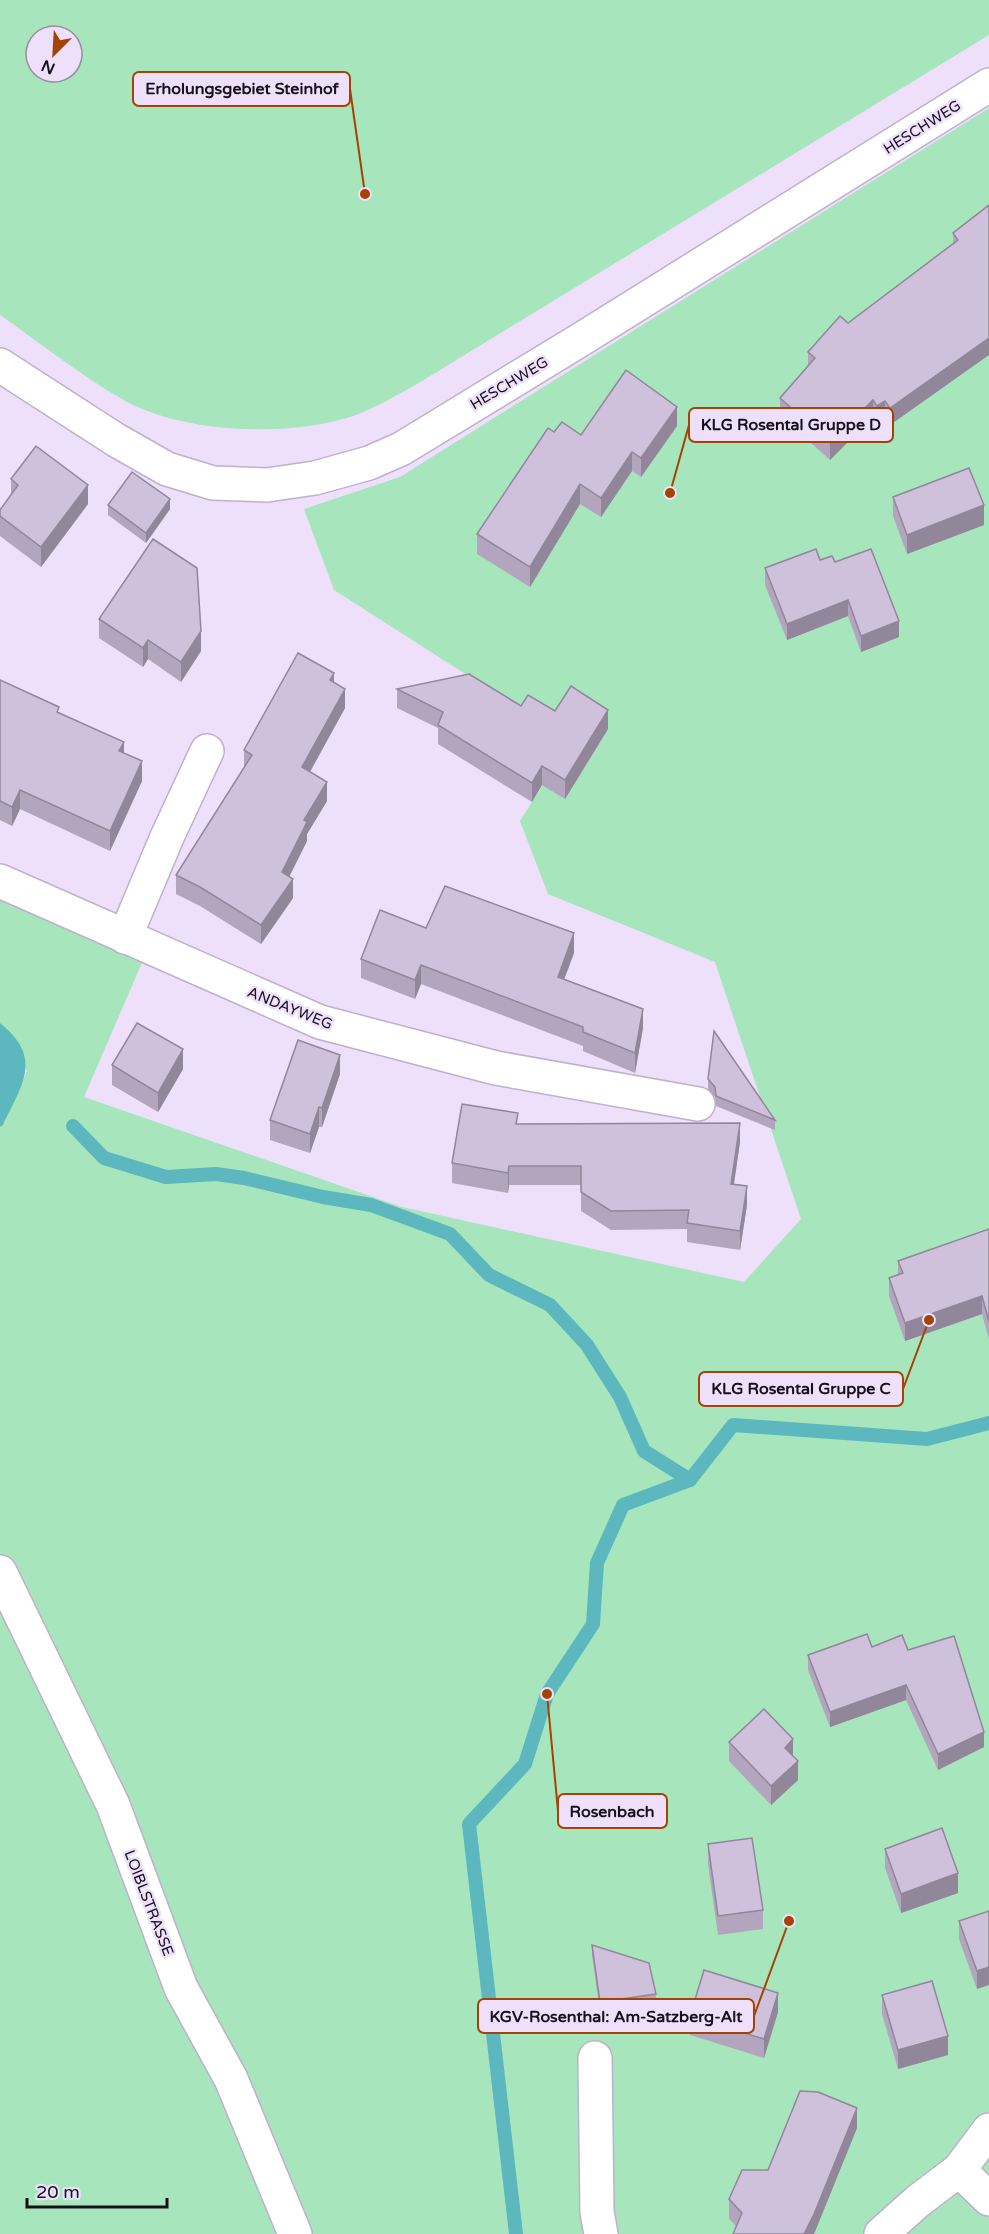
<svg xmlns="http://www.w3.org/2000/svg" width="989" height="2234" viewBox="0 0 989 2234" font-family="'Varela Round',sans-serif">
	<rect width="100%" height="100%" fill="#eedffb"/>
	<g fill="#a7e5bd" fill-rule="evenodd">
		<path d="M0,0h989v35l-572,349c-20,11 -40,23 -61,31 -65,23 -176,19 -236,-17 -41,-24 -80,-55 -120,-83zM36,36h36v36h-36z"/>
		<path d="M989,108v2126h-989v-1107l3,-2 24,-54 -17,-39 -10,-9v-125l144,60 -60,139 318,110 342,75 57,-63 -86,-257 -167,-68 -28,-73 36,-57 -28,-50 -194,-124 -30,-81 96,-32z"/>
	</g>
	<path fill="#5db7be" d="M0,1023c43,35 23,60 3,102l-3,2z"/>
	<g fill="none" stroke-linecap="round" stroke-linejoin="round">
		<g stroke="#5db7be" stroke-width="14">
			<path d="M73,1126l31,32 62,19 50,-3 28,4 79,19 48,8 79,29 39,41 61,30 37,40 33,52 24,54 46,29"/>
			<path d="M516,2234l-47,-410 56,-60 22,-70 46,-70 4,-61 26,-58 67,-25 43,-55 194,14 62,-16"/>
		</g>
		<g stroke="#bfb0cc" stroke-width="36">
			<g id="minor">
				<path d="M0,365l116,75 51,29 46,14 54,2 48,-7 54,-15 32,-14 179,-109 409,-255"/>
				<path d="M0,881l320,141 176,46 202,36"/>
				<path d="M125,937l42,-100 40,-86"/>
				<path d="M0,1572l113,233 68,183 50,91 64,155"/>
				<path d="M595,2058l2,154 4,22"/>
				<path d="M959,2170l30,29"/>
				<path d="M881,2234l37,-33 41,-31 30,-40"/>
			</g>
		</g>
		<use href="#minor" stroke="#fff" stroke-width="33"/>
	</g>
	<g fill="#b2a5bd">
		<path d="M989,205l-99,220 -5,-7 -8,5 -4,-6 -43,43 -50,-45v-17l28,-32v-14l40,-29 105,-79v-11z"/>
		<path d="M677,426l-36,51 -9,-6 -31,46 -21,-13 -50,83 -53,-33v-20l77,-102 27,3z"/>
		<path d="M11,479l77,25 -47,63 -41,-31v-26l11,-15z"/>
		<path d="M893,497l91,28 -77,29 -14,-38z"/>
		<path d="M108,505l62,4 -24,34 -38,-28z"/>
		<path d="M820,560l15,2 64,75 -38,15 -13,-36 -61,24 -22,-55v-17z"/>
		<path d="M99,619l102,32 -20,31 -33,-23 -5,8 -44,-29z"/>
		<path d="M0,680l59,33 65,40 18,28 -32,70 -90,-42 -8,17 -12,-6z"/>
		<path d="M334,682l11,26 -35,64 17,29 -20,33v7l-18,36 4,21 -32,46 -61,-38 -24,-12v-19l68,-106v-19z"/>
		<path d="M397,689l124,17 34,5 53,18 -43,70 -23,-14 -10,17 -94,-58v-16l-41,-20z"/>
		<path d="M426,928l148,25 -10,26 79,49 -8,45 -52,-22v-5l-162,-62 -6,15 -54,-21v-19z"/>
		<path d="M112,1065l71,4 -25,43 -46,-27z"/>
		<path d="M340,1074l-18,53h-3l-9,26 -40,-13v-20z"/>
		<path d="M708,1079l67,41v10l-59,-24 -1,-9 -7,-8z"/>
		<path d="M518,1124l222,18 -6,42 13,21 -7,45 -53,-8v-13l-76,1 -30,-19v-26h-72l-1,8 -56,-10v-20z"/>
		<path d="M989,1229v110l-7,-25 -77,27 -16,-45v-18l9,-4v-13z"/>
		<path d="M872,1647l36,3 76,97 -46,23 -32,-70 -76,27 -22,-57v-15z"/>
		<path d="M729,1742l69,38 -27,25 -42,-44z"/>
		<path d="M708,1844l55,66v19l-45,6 -10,-71z"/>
		<path d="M885,1849l73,44 -57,20 -16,-45z"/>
		<path d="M989,1911l-12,78 -18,-50v-18z"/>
		<path d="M592,1945l64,49v10l-56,8 -8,-57z"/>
		<path d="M882,1995l66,60 -50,14 -16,-55z"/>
		<path d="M778,2012l-14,46 -74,-23v-19z"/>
		<path d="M857,2128l-43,106 -78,-8 -7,-7v-20l39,-29z"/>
	</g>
	<g fill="#91869a">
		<path d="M989,338v17l-99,70v-17z"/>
		<path d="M873,400v17l-43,43v-17z"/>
		<path d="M885,401v17l-8,5v-17z"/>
		<path d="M677,407v19l-36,51v-19z"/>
		<path d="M632,452v19l-31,46v-19z"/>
		<path d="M580,484v20l-50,83v-20z"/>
		<path d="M88,485v19l-47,63v-20z"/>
		<path d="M170,499v10l-24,34v-10z"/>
		<path d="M984,505v20l-77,29v-19z"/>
		<path d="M848,600v16l-61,24v-16z"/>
		<path d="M899,621v16l-38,15v-16z"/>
		<path d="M201,631v20l-20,31v-20z"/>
		<path d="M148,640v19l-5,8v-19z"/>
		<path d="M334,673v19l-4,-12z"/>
		<path d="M345,689v19l-43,78v-19z"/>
		<path d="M608,710v19l-43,70v-19z"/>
		<path d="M124,742v19l-5,-10z"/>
		<path d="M142,761v20l-32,70v-20z"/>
		<path d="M542,766v19l-10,17v-19z"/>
		<path d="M327,782v19l-20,33v7l-25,50v-19l22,-52z"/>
		<path d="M20,790v19l-8,17v-19z"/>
		<path d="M293,879v19l-32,46v-19z"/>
		<path d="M574,933v20l-16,43v-19z"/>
		<path d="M421,965v19l-6,15v-19z"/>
		<path d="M643,1009v19l-8,45v-20z"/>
		<path d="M183,1049v20l-25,43v-19z"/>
		<path d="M340,1055v19l-18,53v-19z"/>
		<path d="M319,1107v20l-9,26v-19z"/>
		<path d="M740,1123v19l-9,61v-19z"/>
		<path d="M509,1166v19l-1,8v-20z"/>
		<path d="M747,1186v19l-7,45v-19z"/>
		<path d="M982,1296v18l-77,27v-18z"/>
		<path d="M906,1685v15l-76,27v-15z"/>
		<path d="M984,1732v15l-46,23v-16z"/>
		<path d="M793,1739v20l-8,-11z"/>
		<path d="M798,1761v19l-27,25v-19z"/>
		<path d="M958,1873v20l-57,20v-19z"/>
		<path d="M989,1967v18l-12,4v-18z"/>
		<path d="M778,1993v19l-14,46v-19z"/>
		<path d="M948,2036v19l-50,14v-19z"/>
		<path d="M857,2108v20l-43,106h-10z"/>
	</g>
	<g fill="#cfc0dc" stroke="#91869a" stroke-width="1.5">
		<path d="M989,205v133l-99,70 -5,-7 -8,5 -4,-6 -43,43 -50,-45 35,-40 -7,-6 32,-36 8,7 110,-83 -5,-7z"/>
		<path d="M626,370l51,37 -36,51 -9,-6 -31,46 -21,-14 -50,83 -53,-33 71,-106 6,4 8,-10 19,13z"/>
		<path d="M36,446l52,39 -47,62 -41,-31v-6l18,-25 -7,-6z"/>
		<path d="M969,468l15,37 -77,30 -14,-38z"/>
		<path d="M132,472l38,27 -24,34 -38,-28z"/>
		<path d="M153,539l44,29 4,63 -20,31 -33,-22 -5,8 -44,-29z"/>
		<path d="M816,549l4,11 12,-4 3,6 36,-13 28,72 -38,15 -13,-36 -61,24 -22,-56z"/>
		<path d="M298,653l36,20 -4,7 15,9 -43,78 25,15 -23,38 3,2 -25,50 11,7 -32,46 -61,-38 -24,-12 76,-120 -8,-5z"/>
		<path d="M469,674l52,32 7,-11 27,16 16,-25 37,24 -43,70 -23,-14 -10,17 -94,-58 5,-13 -46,-23z"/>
		<path d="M0,680l59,27 -2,5 67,30 -5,9 23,10 -32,70 -90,-41 -8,17 -12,-6z"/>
		<path d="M445,886l129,47 -16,44 85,32 -8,44 -52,-21v-5l-162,-62 -6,15 -54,-21 19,-49 46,18z"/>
		<path d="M137,1023l46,26 -25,44 -46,-28z"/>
		<path d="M714,1031l61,89 -59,-24 -1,-9 -7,-8z"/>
		<path d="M298,1040l42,15 -18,53 -3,-1 -9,27 -40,-14z"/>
		<path d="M462,1104l56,9 -2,11 224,-1 -9,61 16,2 -7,45 -53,-8 2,-13 -78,1 -30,-19v-26h-72l-1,7 -56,-10z"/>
		<path d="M989,1229v92l-7,-25 -77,27 -16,-45 14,-5 -5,-12z"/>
		<path d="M867,1634l5,13 30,-12 6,15 46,-14 30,96 -46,22 -32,-69 -76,27 -22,-57z"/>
		<path d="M764,1709l29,30 -8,9 13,13 -27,25 -42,-44z"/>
		<path d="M942,1828l16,45 -57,21 -16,-45z"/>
		<path d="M752,1838l11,72 -45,6 -10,-72z"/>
		<path d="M989,1911v56l-12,4 -18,-50z"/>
		<path d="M592,1945l57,18 7,31 -56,8z"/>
		<path d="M704,1970l74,23 -14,46 -74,-23z"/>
		<path d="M932,1981l16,55 -50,14 -16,-55z"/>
		<path d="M800,2091l18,1 39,16 -43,106 -10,20h-71l9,-21 -13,-14 13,-29h26z"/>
	</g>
	<g text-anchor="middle" stroke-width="5" stroke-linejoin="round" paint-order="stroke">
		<g font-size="15" fill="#16111b" stroke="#eedffb">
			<text transform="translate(922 127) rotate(-32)" y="5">HESCHWEG</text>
			<text transform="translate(509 383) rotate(-31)" y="5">HESCHWEG</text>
			<text transform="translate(290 1008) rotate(22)" y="5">ANDAYWEG</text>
			<text transform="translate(149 1903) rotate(69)" y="5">LOIBLSTRASSE</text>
		</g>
	</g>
	<path fill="none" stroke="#a54303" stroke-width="2" d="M365 194L350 89M670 493L689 425M929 1320L903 1389M547 1694L558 1811M789 1921L754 2016"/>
	<g fill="#a54303" stroke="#eedffb" stroke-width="2">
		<circle cx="365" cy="194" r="6"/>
		<circle cx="670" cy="493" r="6"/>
		<circle cx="929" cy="1320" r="6"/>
		<circle cx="547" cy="1694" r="6"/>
		<circle cx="789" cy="1921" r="6"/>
	</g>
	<g fill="#eedffb" stroke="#a54303" stroke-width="2">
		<rect x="133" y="72" width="217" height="34" rx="6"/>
		<rect x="689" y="408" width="204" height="34" rx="6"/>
		<rect x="699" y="1372" width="204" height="34" rx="6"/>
		<rect x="558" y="1794" width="109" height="34" rx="6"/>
		<rect x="478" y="1999" width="276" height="34" rx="6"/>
	</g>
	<g font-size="16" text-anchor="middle" font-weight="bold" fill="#16111b">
		<text x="242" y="94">Erholungsgebiet Steinhof</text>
		<text x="791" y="430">KLG Rosental Gruppe D</text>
		<text x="801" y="1394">KLG Rosental Gruppe C</text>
		<text x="612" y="1817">Rosenbach</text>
		<text x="616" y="2022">KGV-Rosenthal: Am-Satzberg-Alt</text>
	</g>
	<g transform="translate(54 54) rotate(204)"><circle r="28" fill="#eedffb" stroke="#988da1" stroke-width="1.5"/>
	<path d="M0-4.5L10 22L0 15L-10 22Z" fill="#a54303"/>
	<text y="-9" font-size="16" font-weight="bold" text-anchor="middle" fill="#16111b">N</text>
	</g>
	<path d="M27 2198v9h140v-9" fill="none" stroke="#16111b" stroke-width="3"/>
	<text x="36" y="2198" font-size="18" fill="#16111b" stroke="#eedffb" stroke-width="4.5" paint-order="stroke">20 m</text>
</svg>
